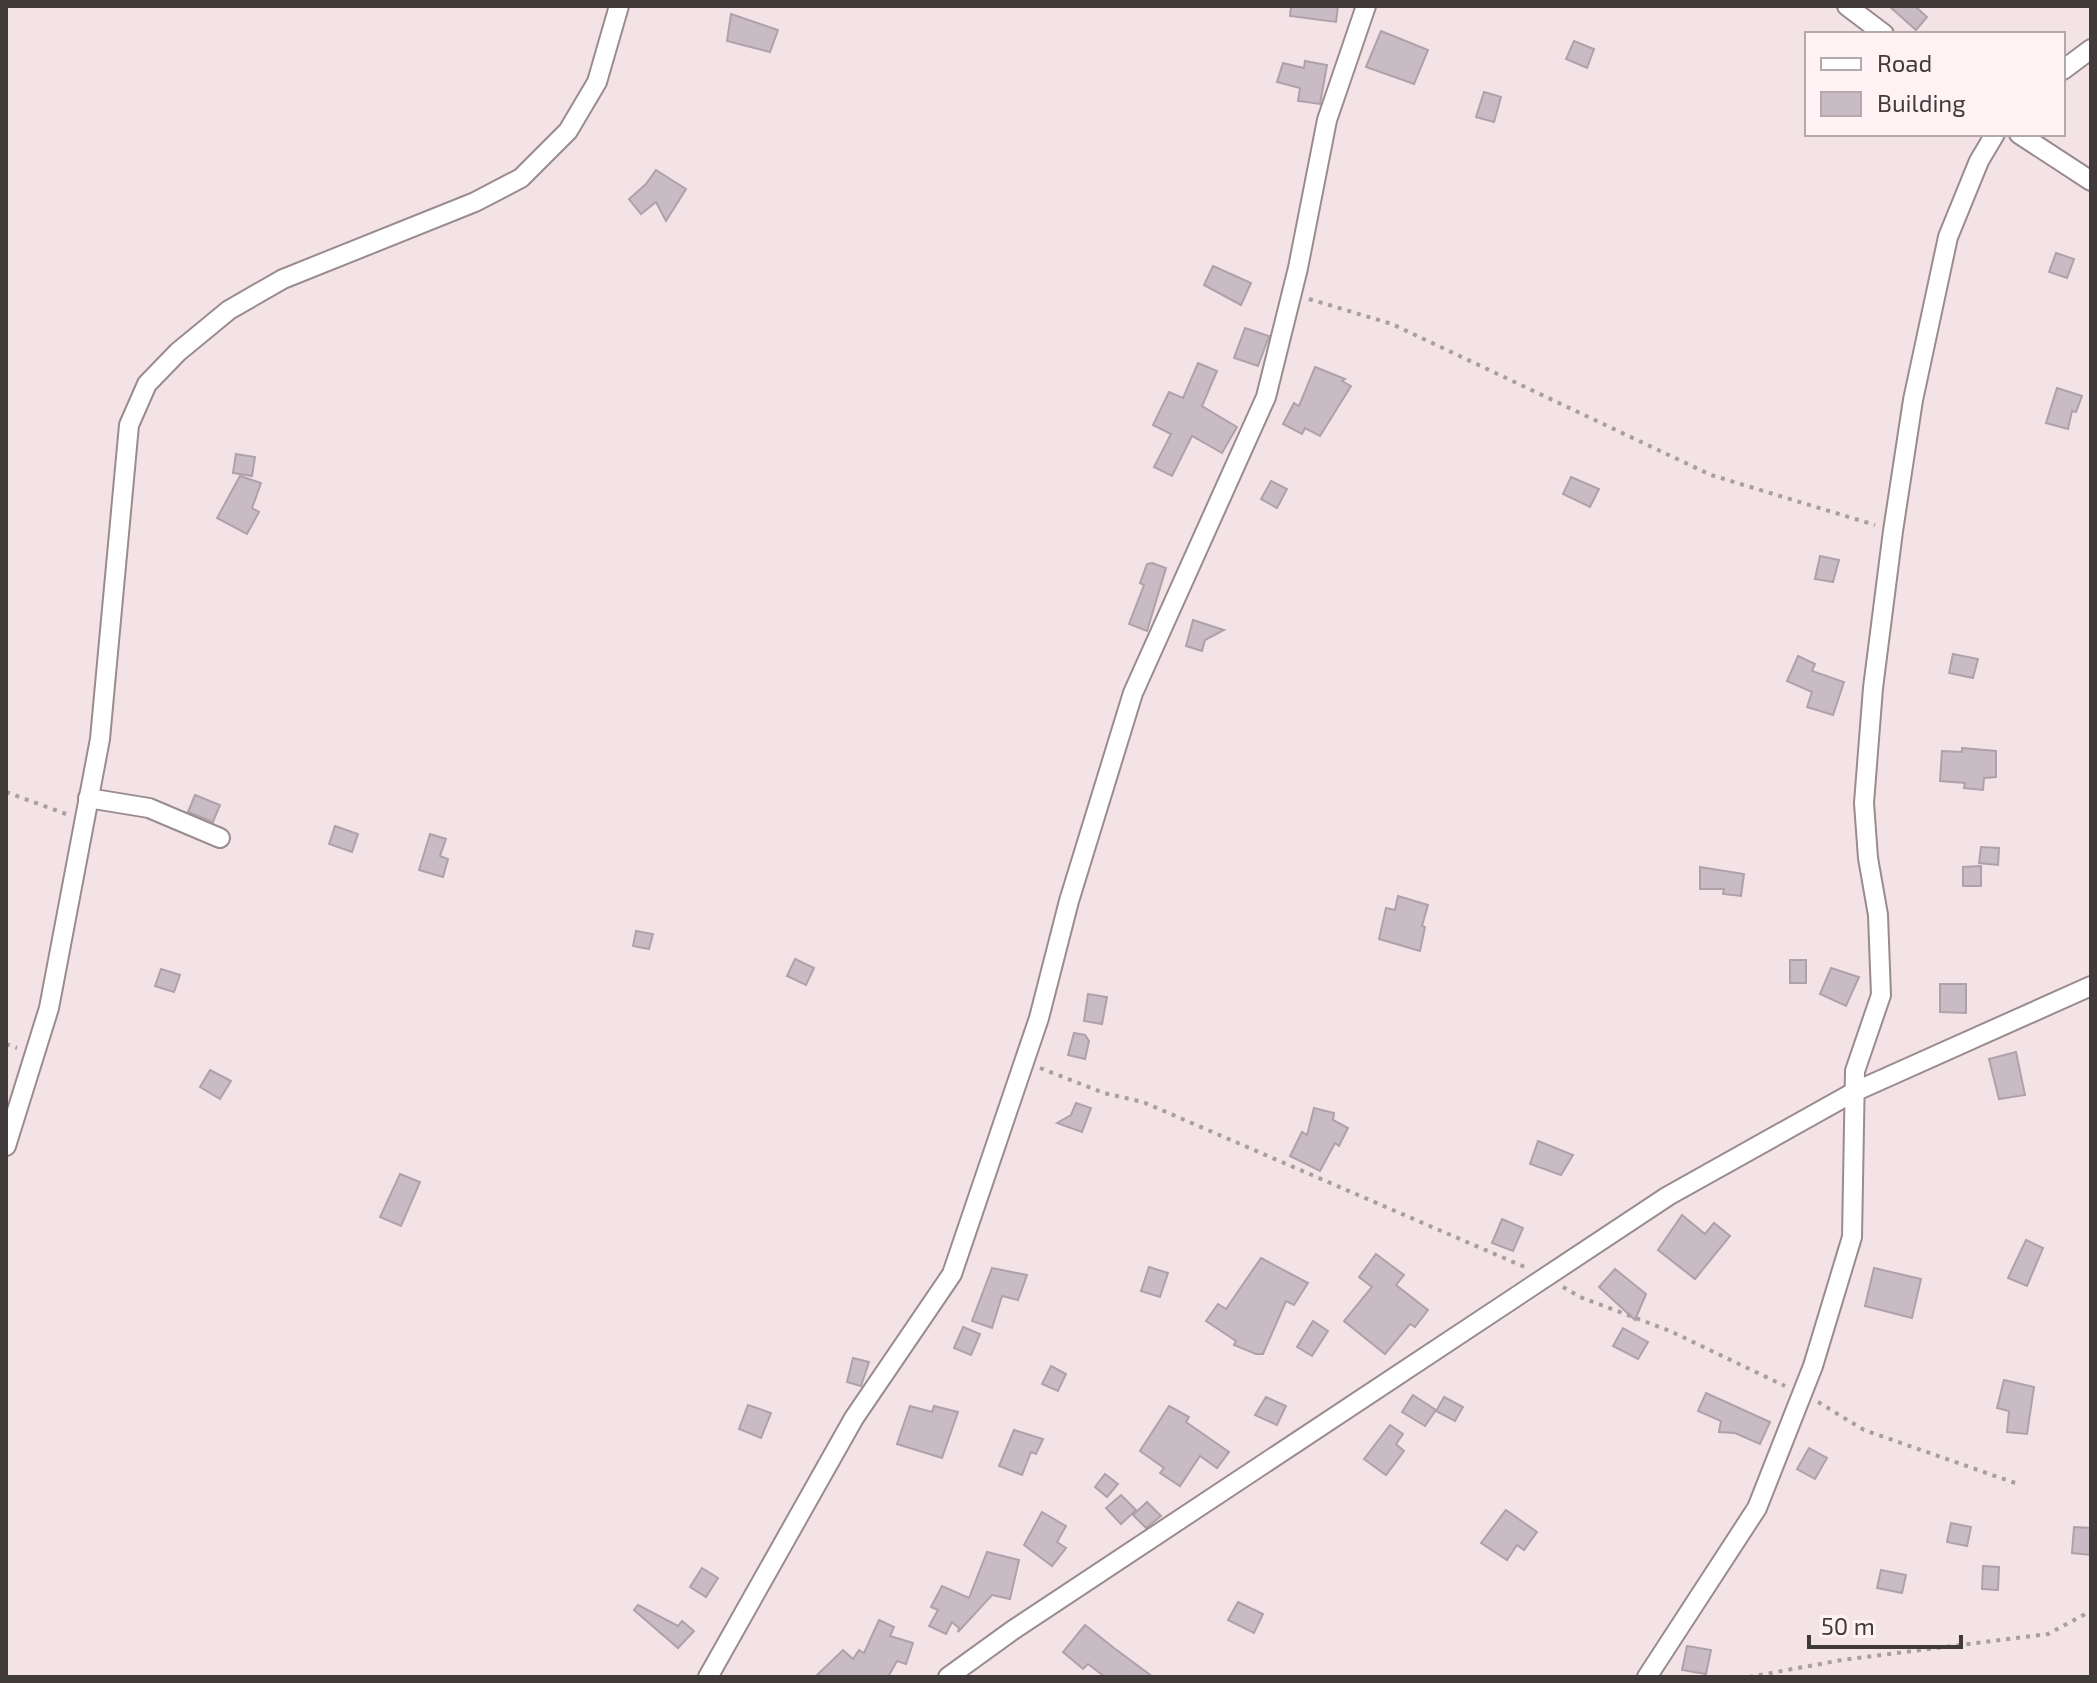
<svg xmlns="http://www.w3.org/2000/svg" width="2097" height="1683" viewBox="0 0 2097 1683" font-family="'Exo 2',sans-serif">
	<rect width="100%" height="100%" fill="#f4e3e6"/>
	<g fill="#c9bbc4" stroke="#aea1a9" stroke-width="2">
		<path d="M1291,6h47l-2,16 -46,-6z"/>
		<path d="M1889,6h26l12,11 -11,13z"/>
		<path d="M731,14l47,16 -8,22 -43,-11z"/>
		<path d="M1381,31l47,19 -14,34 -48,-17z"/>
		<path d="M1574,41l20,8 -7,19 -21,-9z"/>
		<path d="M1305,61l22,4 -7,39 -22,-3 2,-13 -23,-6 6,-19 21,5z"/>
		<path d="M1484,92l17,5 -7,25 -18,-5z"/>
		<path d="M656,170l30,19 -20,32 -10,-19 -15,12 -12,-15 17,-15z"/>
		<path d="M2056,253l18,6 -7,19 -18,-6z"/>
		<path d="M1213,266l38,17 -10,22 -37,-20z"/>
		<path d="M1245,328l24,8 -11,30 -24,-8z"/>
		<path d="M1198,363l19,8 -15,35 35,21 -15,26 -30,-17 -20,40 -18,-9 17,-33 -18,-9 16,-33 14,6z"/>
		<path d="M1315,367l30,12 -3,2 9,5 -31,50 -15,-8 -3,6 -19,-10 11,-21 5,3z"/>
		<path d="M2057,388l25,8 -6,16 -4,-1 -4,18 -22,-6z"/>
		<path d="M236,454l19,3 -3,19 -19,-3z"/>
		<path d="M240,476l21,7 -9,25 7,4 -12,22 -30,-16z"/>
		<path d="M1571,477l28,12 -9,18 -27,-13z"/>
		<path d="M1271,481l16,8 -10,19 -16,-9z"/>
		<path d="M1820,556l19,4 -6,22 -18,-3z"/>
		<path d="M1152,563l14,5 -19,63 -18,-7 15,-39 -4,-2 7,-19z"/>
		<path d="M1193,620l31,10 -19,10 -3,11 -16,-5z"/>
		<path d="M1953,654l25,5 -5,19 -24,-5z"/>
		<path d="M1798,656l17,8 -3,7 32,11 -11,33 -26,-8 5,-15 -25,-11z"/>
		<path d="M1962,748l34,3v26l-12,1 -1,12 -19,-2 1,-5 -25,-2 2,-30 20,1z"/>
		<path d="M195,795l25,10 -7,17 -25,-10z"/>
		<path d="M335,826l23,8 -6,18 -23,-8z"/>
		<path d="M430,834l16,5 -6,17 8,3 -5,18 -24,-7z"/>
		<path d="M1981,847l18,1 -1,17 -19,-2z"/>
		<path d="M1981,866v20h-18v-19z"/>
		<path d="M1700,867l44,7 -3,22 -18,-2 1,-5h-24z"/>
		<path d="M1398,896l30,9 -6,21 3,1 -5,24 -41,-12 7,-31 9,2z"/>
		<path d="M636,931l17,3 -4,15 -16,-3z"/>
		<path d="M795,959l19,9 -8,17 -19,-9z"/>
		<rect x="1790" y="960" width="16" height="23"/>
		<path d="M1831,968l28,9 -13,29 -26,-12z"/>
		<path d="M161,969l19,6 -6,17 -19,-6z"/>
		<path d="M1940,984h26v29l-26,-1z"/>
		<path d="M1088,994l19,3 -5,27 -18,-3z"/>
		<path d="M1074,1033l11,2 4,6 -4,18 -17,-4z"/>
		<path d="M2016,1052l9,43 -26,4 -10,-40z"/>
		<path d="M210,1070l21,11 -11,18 -20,-12z"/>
		<path d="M1076,1103l15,5 -9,24 -25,-9 14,-8z"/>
		<path d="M1314,1108l20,5 -1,7 15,8 -9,18 -4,-3 -15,28 -30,-15 12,-24 5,3z"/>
		<path d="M1538,1141l35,14 -12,20 -31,-11z"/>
		<path d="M400,1174l20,8 -19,44 -21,-9z"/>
		<path d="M1682,1215l23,19 9,-11 16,13 -35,43 -37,-29z"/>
		<path d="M1502,1219l21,9 -10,23 -21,-8z"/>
		<path d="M2026,1240l17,8 -16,38 -19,-8z"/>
		<path d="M1376,1254l28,21 -8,10 32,25 -13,17 -5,-3 -25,30 -41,-33 28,-34 -13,-10z"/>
		<path d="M1261,1258l47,25 -14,22 -8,-4 -23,53h-7l-22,-9 2,-4 -30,-20 12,-17 8,5z"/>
		<path d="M1149,1267l19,6 -8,24 -19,-6z"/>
		<path d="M992,1268l35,7 -9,25 -16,-4 -10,32 -20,-7z"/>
		<path d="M1874,1268l47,11 -9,39 -47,-12z"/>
		<path d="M1615,1269l31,25 -11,26 -36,-33z"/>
		<path d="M1313,1321l15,10 -16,25 -15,-9z"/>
		<path d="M963,1327l17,7 -9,21 -17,-7z"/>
		<path d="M1623,1328l25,14 -10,17 -25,-13z"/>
		<path d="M853,1358l16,4 -8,24 -14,-4z"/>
		<path d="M1051,1366l15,8 -8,17 -16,-7z"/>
		<path d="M2004,1380l30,7 -7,47 -20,-2 2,-21 -12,-3z"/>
		<path d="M1706,1393l64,29 -10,22 -25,-11 -16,-1 2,-11 -23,-10z"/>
		<path d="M1413,1395l23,15 -11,16 -23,-14z"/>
		<path d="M1266,1397l20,9 -9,19 -22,-10z"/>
		<path d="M1444,1397l19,10 -8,14 -19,-10z"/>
		<path d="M748,1405l23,8 -10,25 -22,-9z"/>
		<path d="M910,1406l22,6 2,-6 24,6 -16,46 -45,-14z"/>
		<path d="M1169,1406l20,11 -3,5 43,30 -12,16 -17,-12 -20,30 -20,-13 4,-5 -24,-17z"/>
		<path d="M1390,1425l13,9 -7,10 8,7 -18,24 -22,-16z"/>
		<path d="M1014,1430l29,9 -7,15 -5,-2 -9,23 -23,-9z"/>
		<path d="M1809,1448l18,10 -12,21 -18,-10z"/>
		<path d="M1105,1474l13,10 -11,13 -12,-10z"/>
		<path d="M1121,1495l15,15 -15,14 -15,-16z"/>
		<path d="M1147,1502l14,14 -15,12 -13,-13z"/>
		<path d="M1506,1510l31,22 -13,18 -7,-5 -10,15 -26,-17z"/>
		<path d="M1042,1512l24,14 -9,16 9,6 -14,18 -28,-21z"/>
		<path d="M1951,1523l20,4 -4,19 -20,-4z"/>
		<path d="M2074,1527l17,1v27l-19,-2z"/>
		<path d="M987,1552l32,8 -9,39 -18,-4 -34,37 1,-4 -7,-6 -6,12 -17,-8 9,-16 -7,-3 11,-21 27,12z"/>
		<path d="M1983,1566l16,1 -1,23 -16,-1z"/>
		<path d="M702,1568l16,10 -12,19 -16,-10z"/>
		<path d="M1881,1570l25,5 -4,18 -25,-5z"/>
		<path d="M1238,1602l25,12 -9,19 -26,-13z"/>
		<path d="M638,1605l40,21 4,-5 12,10 -16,17 -44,-38z"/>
		<path d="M879,1620l15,7 -4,9 23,7 -7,21 -9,-3 -9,16h-73l28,-27 10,9 6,-9 5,3z"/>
		<path d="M1085,1625l29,23 39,29h-48l-17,-13 -5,5 -20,-17z"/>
		<path d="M1687,1646l24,4 -5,24 -24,-4z"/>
	</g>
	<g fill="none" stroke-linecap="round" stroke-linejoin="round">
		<g stroke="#9a8b8e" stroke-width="22">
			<g id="street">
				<path d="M1847,6l37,28"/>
				<path d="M2063,70l28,-21"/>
				<path d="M2019,134l72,47"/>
				<path d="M88,798l61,10 71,30"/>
				<path d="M6,1146l43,-138 51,-269 29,-314 18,-41 31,-32 51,-42 54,-31 192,-77 46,-24 47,-47 29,-49 22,-76"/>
				<path d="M708,1677l146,-259 98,-144 87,-256 30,-117 64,-208 133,-296 32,-129 29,-148 39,-114"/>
				<path d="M948,1677l65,-47 655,-434 186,-104 237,-106"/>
				<path d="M1647,1677l110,-169 56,-142 39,-129 3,-166 26,-76 -3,-80 -10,-57 -4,-55 9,-115 20,-157 20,-131 35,-163 31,-76 16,-27"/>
			</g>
		</g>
		<g stroke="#a99d9f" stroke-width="4" stroke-dasharray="4 6" stroke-linecap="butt">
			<path d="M1309,299l83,25 319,151 164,50"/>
			<path d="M6,792l60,22"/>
			<path d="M6,1044l11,4"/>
			<path d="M1040,1068l64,25 39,9 384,166"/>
			<path d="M1563,1287l17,10 90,34 115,55"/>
			<path d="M1818,1402l46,28 154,54"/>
			<path d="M6,1676v1"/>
			<path d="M1749,1677l93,-17 206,-26 43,-23"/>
		</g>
		<use href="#street" stroke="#fff" stroke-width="18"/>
	</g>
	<rect width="2097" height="1683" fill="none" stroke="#403a3b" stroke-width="16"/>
	<rect x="1805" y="32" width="260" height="104" fill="#fff1f4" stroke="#b3a8aa" stroke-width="2"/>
	<rect x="1821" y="58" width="40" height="12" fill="#ffffff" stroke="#b3a8aa" stroke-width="2"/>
	<text x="1877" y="72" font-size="24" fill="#403a3b">Road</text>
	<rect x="1821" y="92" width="40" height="24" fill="#c9bbc4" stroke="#b3a8aa" stroke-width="2"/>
	<text x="1877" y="112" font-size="24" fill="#403a3b">Building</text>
	<path d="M1809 1635v12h152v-12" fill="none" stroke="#403a3b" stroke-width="4"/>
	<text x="1821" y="1635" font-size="24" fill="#403a3b" stroke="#fff1f4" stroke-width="6" paint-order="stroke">50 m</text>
</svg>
